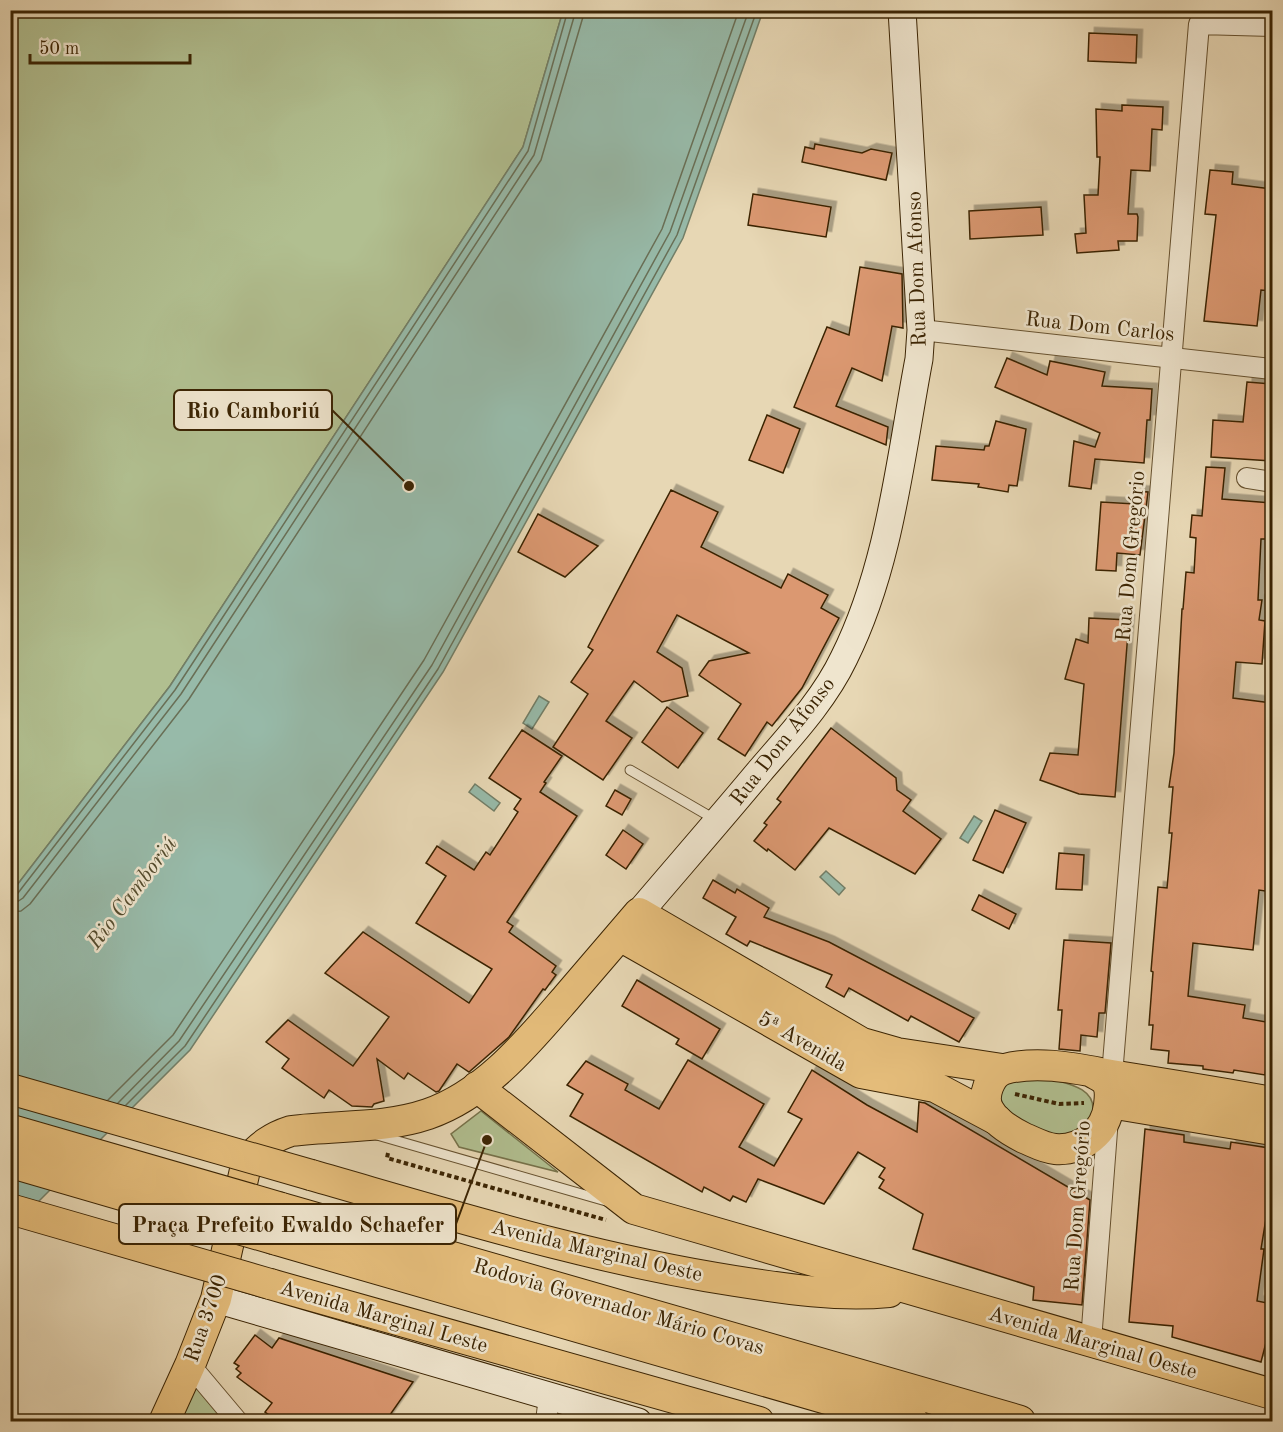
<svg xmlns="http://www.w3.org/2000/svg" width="1283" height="1432" viewBox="0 0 1283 1432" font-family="'Old Standard TT',serif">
	<defs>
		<filter id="shadow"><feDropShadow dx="5.5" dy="-5.5" stdDeviation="0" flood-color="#0004"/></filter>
	</defs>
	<rect width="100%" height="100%" fill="#e7d7b4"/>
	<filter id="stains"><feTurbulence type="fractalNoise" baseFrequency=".00333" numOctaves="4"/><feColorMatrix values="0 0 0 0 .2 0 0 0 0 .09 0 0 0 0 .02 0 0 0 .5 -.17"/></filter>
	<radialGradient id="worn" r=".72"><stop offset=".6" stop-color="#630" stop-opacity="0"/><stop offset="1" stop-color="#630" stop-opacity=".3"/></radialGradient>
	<g fill="#b1bf90" stroke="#76724a" stroke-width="1.5">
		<path d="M11,11h552l-40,136 -353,539 -159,207z"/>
		<path d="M1051,1079c17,5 44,9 42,32 -1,7 -7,16 -9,23l-37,4 -47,-32 -1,-15 8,-11z"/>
		<path d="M481,1111l77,61 -99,-25 -8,-13z"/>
		<path d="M193,1384l31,37 -49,1z"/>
	</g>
	<g fill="#97baa9" stroke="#727e67" stroke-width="1.5">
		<path d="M563,11h200l-80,227 -240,434 -253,378 -179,179v-336l159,-207 353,-539z"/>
		<path d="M539,696l10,6 -17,27 -9,-6z"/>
		<path d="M475,784l25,19 -6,8 -25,-19z"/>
		<path d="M974,816l8,5 -14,22 -8,-5z"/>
		<path d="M826,871l19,17 -6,7 -19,-18z"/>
	</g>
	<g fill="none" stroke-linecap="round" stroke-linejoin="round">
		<g stroke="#696f56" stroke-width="1.5">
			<path d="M10,896l8,-3 157,-203 353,-539 40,-141"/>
			<path d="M10,903l7,-1 6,-4 158,-204 353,-539 42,-145"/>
			<path d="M10,912l11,-1 9,-7 159,-205 352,-539 44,-150"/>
			<path d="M108,1100l65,-65 251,-375 238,-431 77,-219"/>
			<path d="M118,1103l61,-62 253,-376 238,-433 79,-222"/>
			<path d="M126,1105l59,-59 253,-377 239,-434 80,-225"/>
		</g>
	</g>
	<g fill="#db9871" stroke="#3b2403" stroke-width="1.5" filter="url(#shadow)">
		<path d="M1089,33l48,2 -1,28 -48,-2z"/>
		<path d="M1122,105l41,2 -1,23 -10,-1 -2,42 -19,-1 -3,44h9l1,3 -1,24h-19l1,9 -42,3 -2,-19 11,-1 -2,-38h14l2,-38h-3l-1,-48 26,2z"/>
		<path d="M815,144l47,9 9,-4 21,4 -6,27 -84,-18 3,-15 9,2z"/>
		<path d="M1210,170l23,2 -1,12 40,5v102l-11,-1 -4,36 -53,-5 12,-106 -11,-1z"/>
		<path d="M753,194l78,13 -5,30 -78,-12z"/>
		<path d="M1041,207l2,28 -73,4 -1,-28z"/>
		<path d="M860,267l42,7 1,54 -11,-2 -10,55 -30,-13 -16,38 52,21 -2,18 -92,-38 33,-80 22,8z"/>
		<path d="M1007,358l40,17 3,-14 55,11 -3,14 50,3 -2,31h-3l-3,43 -49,-4 -4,30 -22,-3 5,-45 21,6 5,-14 -105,-46z"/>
		<path d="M1247,382l25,2v77l-61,-4 2,-37 30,2z"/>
		<path d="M767,415l33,14 -17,44 -34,-13z"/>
		<path d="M996,421l30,8 -9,57 -8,-1 -1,7 -30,-5 1,-3 -47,-4 4,-34 48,4 1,-4h4z"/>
		<path d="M1206,467l19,1 -3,31 50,4v36h-11l-3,61h4l-3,20 6,1 -3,43 -26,-2 -3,36 39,5v189l-13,-2 -6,60 -60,-7 -5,53 57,9 -2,13 29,5 -7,52 -31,-5 -1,3 -30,-4v-3l-35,-3 1,-12 -18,-2 2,-24h-4l4,-53 -2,-1 7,-84 9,1 5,-55h-3l4,-46h-4l5,-34 8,-144h1l3,-37 8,1 2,-35 -6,-1 2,-22 10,1z"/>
		<path d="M671,490l47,22 -17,35 80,41 7,-14 40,21 -7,13 18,10 -37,70 -30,38 -5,-4 -22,34 -27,-17 23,-35 -42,-29 10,-14 40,-8 -72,-38 -20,37 25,16 6,28 -26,6 -28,-21 -28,40 26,17 -29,42 -50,-33 35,-53 -17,-12 22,-32 -5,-3z"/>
		<path d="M1136,491l12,1 -8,63 -23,-2 -1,18 -20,-1 5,-68 34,2z"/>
		<path d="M538,514l60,32 -33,31 -47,-25z"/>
		<path d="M1089,618l40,2 -14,177 -36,-3 -39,-14 10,-27 28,2 6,-71 -19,-5 11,-40 12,4z"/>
		<path d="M667,707l36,26 -25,35 -36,-26z"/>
		<path d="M831,728l65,50 1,12 14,10 -8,11 38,28 -26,35 -86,-46 -34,42 -27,-21 -1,2 -13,-10 13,-16 -3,-2 17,-21 -4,-3z"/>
		<path d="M522,730l40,26 -18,26 2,1 -6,9 37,24 -70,106 6,4 -4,6 47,34 -4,6 4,3 -11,15 -2,-1 -34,48 -40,35 -12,-8 -18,27 -3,1 -28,-19 -4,6 -27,-20 7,42 -10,3 -2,3 -20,-1 -23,-16 -5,8 -42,-30 7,-9 -23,-17 22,-22 65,46 36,-49 -64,-44 38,-41 106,71 23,-34 -76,-46 30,-47 -20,-13 11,-17 37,24 12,-18 4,3 28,-43 -4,-3 7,-10 -32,-21z"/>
		<path d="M615,790l16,9 -9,16 -16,-9z"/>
		<path d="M995,810l31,13 -23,50 -30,-13z"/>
		<path d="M623,830l20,14 -17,25 -20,-14z"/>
		<path d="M1059,853l25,2 -2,35 -26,-1z"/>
		<path d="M713,880l22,13 2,-4 32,19 -5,9 65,25 145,76 -15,24 -48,-26 -3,5 -59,-33 -5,9 -18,-10 6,-12 -82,-34 -3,5 -21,-12 10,-17 -33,-19z"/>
		<path d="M979,895l37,19 -7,15 -37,-19z"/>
		<path d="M1064,940l47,3 -6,70h-6l-2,24 -16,-2 -1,16 -21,-2 3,-39h-4z"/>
		<path d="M637,980l83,49 -18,30 -26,-15 3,-5 -57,-33z"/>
		<path d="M688,1060l76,44 -25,43 35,19 28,-47 -14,-7 24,-42 55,35 50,27 2,-30 6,1 165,97 -8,105 -49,-5 1,-13 -121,-38 10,-35 -44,-26 5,-8 -5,-3 6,-9 -27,-16 -34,52 -66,-25 -12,23 -13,-6 -3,5 -26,-14 -2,5 -132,-76 13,-22 -16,-9 19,-24 42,23 -3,6 34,19z"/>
		<path d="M1145,1129l39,6v7l46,7 1,-7 38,6 -2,14 5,1v32l-2,-1 -9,55h3l-7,52 15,3v15l-11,43 -89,-25 1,-11 -44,-4z"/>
		<path d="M255,1335l17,13 7,-10 134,44 -28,40h-106l-14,-10 7,-9 -35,-26 4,-4 -5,-4 3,-3 -5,-3z"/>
	</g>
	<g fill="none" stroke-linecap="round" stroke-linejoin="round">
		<g stroke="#66512f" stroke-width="11">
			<g id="service">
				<path d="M630,770l86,50"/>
				<path d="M377,1135l229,66"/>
			</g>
		</g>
		<g stroke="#66512f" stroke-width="22">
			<g id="minor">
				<path d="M921,330l351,39"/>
				<path d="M1247,478l25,4"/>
				<path d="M1111,1087l88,-1063 73,2"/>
				<path d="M1091,1341l17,-223"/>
				<path d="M190,1365l48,57"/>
				<path d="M546,1422l3,-26"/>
			</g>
		</g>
		<g stroke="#3b2403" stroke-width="29">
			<g id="secondary">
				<path d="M639,913c40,-47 81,-94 121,-142 30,-35 64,-71 84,-113 46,-92 56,-199 75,-299l2,-29 -19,-320"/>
				<path d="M216,1299l422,123"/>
			</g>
		</g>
		<g stroke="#3b2403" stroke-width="32">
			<g id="primary">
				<path d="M620,936l241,137 74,14 62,33"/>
				<path d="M1092,1072c5,3 12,6 15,11 4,7 3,14 2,22 -3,27 -27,46 -54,44 -11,-1 -21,-7 -31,-11 -12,-6 -28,-15 -35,-28 -8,-13 1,-37 16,-41 38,-10 81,2 118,8 50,8 100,16 149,25"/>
				<path d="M477,1087l157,122 638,185"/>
				<path d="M1110,1103l162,27"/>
				<path d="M311,1175c140,40 281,84 424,106 51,8 103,16 154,11"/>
				<path d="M270,1284l489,138"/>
				<path d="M164,1422l26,-57 26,-66 31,-138c13,-15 25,-24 44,-30 46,-6 93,-2 137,-17 58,-20 100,-72 139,-117 24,-28 48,-56 72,-84l223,130 35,10 105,16"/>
			</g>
		</g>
		<g stroke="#3b2403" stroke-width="35">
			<g id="motorway">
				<path d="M280,1209l739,213"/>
				<path d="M275,1238l637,184"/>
			</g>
		</g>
		<g stroke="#3b2403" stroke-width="4" stroke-dasharray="4.5 3" stroke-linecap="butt">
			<path d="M1015,1094l44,10 25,-1"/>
			<path d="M388,1153l-1,5 219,62"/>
		</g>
		<use href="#service" stroke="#efe5ce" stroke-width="9"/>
		<use href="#minor" stroke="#efe5ce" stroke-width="20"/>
		<use href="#secondary" stroke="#efe5ce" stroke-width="27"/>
		<use href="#primary" stroke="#e4bc7a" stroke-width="30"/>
		<use href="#motorway" stroke="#e4bc7a" stroke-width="33"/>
		<g stroke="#3b2403" stroke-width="32" stroke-linecap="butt">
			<g id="primary-bridge">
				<path d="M10,1089l301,86"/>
				<path d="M10,1209l260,75"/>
			</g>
		</g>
		<g stroke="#3b2403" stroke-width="35" stroke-linecap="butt">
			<g id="motorway-bridge">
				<path d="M10,1131l270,78"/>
				<path d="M10,1161l265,77"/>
			</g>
		</g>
		<use href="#primary-bridge" stroke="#e4bc7a" stroke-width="30"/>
		<use href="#motorway-bridge" stroke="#e4bc7a" stroke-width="33"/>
	</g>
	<g text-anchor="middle" stroke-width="5" stroke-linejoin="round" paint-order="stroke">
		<g font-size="21" fill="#3b2403" stroke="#efe5ce">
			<text transform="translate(916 269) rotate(-92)" y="7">Rua Dom Afonso</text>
			<text transform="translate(1100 326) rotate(6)" y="7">Rua Dom Carlos</text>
			<text transform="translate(1130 556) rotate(-85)" y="7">Rua Dom Gregório</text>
			<text transform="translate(782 741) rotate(-52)" y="7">Rua Dom Afonso</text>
			<text transform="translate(803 1041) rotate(30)" y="7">5ª Avenida</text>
			<text transform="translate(1077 1206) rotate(-86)" y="7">Rua Dom Gregório</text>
			<text transform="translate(597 1250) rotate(13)" y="7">Avenida Marginal Oeste</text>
			<text transform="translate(619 1306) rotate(16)" y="7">Rodovia Governador Mário Covas</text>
			<text transform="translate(384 1316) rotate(16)" y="7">Avenida Marginal Leste</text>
			<text transform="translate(205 1318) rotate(-71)" y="7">Rua 3700</text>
			<text transform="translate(1093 1342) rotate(16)" y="7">Avenida Marginal Oeste</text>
		</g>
		<g font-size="22" font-style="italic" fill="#524a2c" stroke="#efe5ce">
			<text transform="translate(131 892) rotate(-53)" y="8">Rio Camboriú</text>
		</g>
	</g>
	<path fill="none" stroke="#3b2403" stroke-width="2" d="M409 486L332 410M487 1140L456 1224"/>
	<g fill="#3b2403" stroke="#efe5ce" stroke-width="2">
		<circle cx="409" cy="486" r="6"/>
		<circle cx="487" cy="1140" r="6"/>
	</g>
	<g fill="#efe5ce" stroke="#3b2403" stroke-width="2">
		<rect x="174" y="390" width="158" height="40" rx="6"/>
		<rect x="119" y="1204" width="337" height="40" rx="6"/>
	</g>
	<g font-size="22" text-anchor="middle" font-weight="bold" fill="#3b2403">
		<text x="253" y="418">Rio Camboriú</text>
		<text x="288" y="1232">Praça Prefeito Ewaldo Schaefer</text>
	</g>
	<rect width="1283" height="1432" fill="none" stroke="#e7d7b4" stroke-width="36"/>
	<rect x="12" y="12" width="1259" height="1408" fill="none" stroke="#3b2403" stroke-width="3"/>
	<rect x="18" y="18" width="1247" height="1396" fill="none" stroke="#3b2403" stroke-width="1.5"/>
	<path d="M30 54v9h160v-9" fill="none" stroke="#3b2403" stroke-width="3"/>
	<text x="39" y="54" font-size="18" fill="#3b2403" stroke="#efe5ce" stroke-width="4.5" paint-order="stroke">50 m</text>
	<rect width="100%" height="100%" filter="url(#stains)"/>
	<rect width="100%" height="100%" fill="url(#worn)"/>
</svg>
